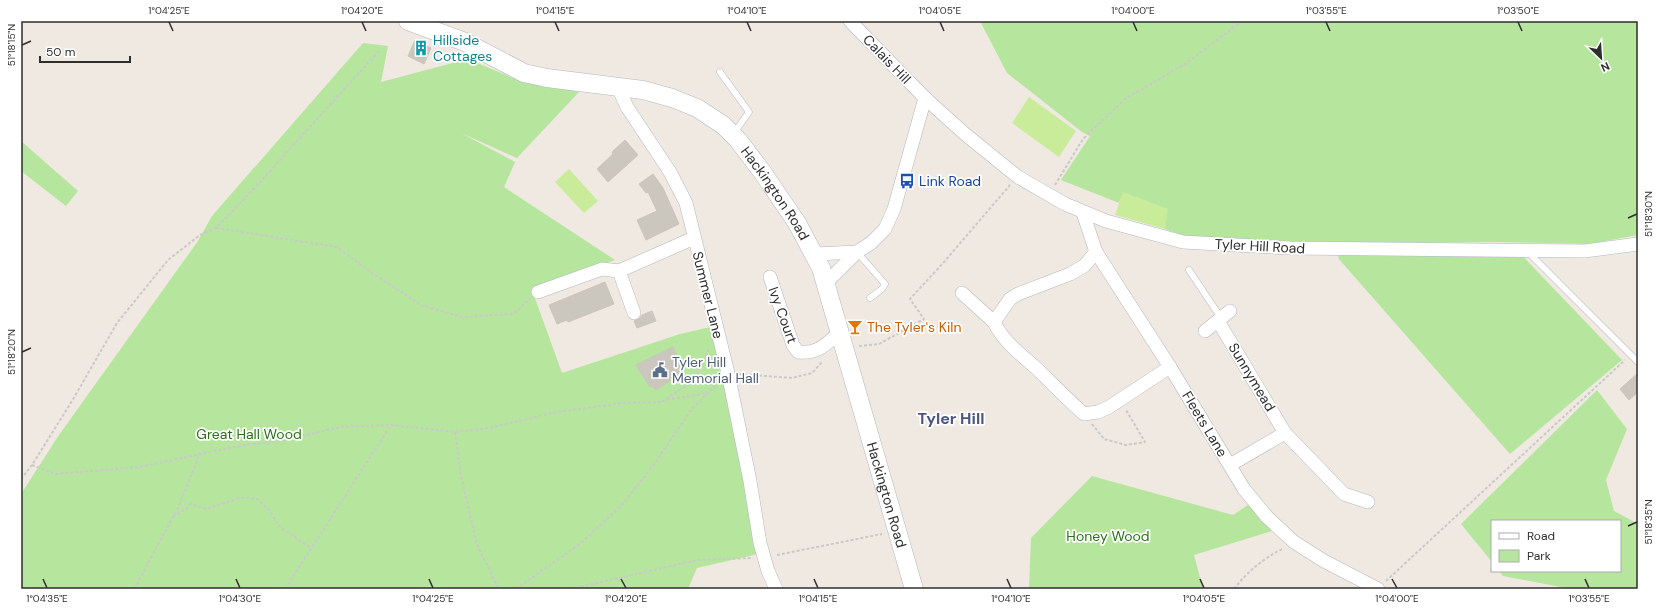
<svg xmlns="http://www.w3.org/2000/svg" width="1659" height="610" viewBox="0 0 1659 610" font-family="'DM Sans',sans-serif">
	<rect width="100%" height="100%" fill="#efe9e1"/>
	<g fill="#b6e59e">
		<path d="M980,21h658v214l-49,9 -87,-2 -212,2 -102,-7 -23,-8 2,-20 -44,-16 -4,10 -58,-23 29,-44 -8,-4 -75,-59z"/>
		<path d="M363,43l25,3 -7,36 87,-23 45,19 66,14 -62,66 -56,-25 54,29 -11,25 111,73 -83,30 30,83 118,-39 35,-8 43,228 -61,14 -9,21h-667v-95l38,-59 139,-194 14,-25z"/>
		<path d="M21,141l57,50 -12,15 -45,-35z"/>
		<path d="M1342,248l174,1 106,111 -112,94 -172,-196z"/>
		<path d="M1597,390l30,39 -21,51 8,31 24,13v65h-67l-68,-13 -4,-5h121v-50h-128v41l-31,-38z"/>
		<path d="M1092,476l141,39 15,-10 24,26 -78,24 9,34h-174l2,-51z"/>
	</g>
	<g fill="#c9ec9a">
		<path d="M1029,97l47,34 -17,26 -47,-34z"/>
		<path d="M569,169l29,32 -14,12 -29,-31z"/>
		<path d="M1123,192l45,17 -3,20 -50,-14z"/>
	</g>
	<g fill="#cbc7bf" stroke="#cbc5ba">
		<path d="M415,40l16,8 -7,16 -16,-8z"/>
		<path d="M625,140l13,15 -30,27 -11,-13 16,-15 -1,-2z"/>
		<path d="M653,174l10,14 16,36 -33,16 -9,-20 20,-9 -9,-19 -2,1 -7,-9z"/>
		<path d="M605,282l9,22 -46,18 -1,-2 -10,4 -8,-19z"/>
		<path d="M652,311l4,10 -19,7 -3,-7 6,-3 2,-3z"/>
		<path d="M673,347l3,8 8,8 -7,13 -21,14 -4,-4 -2,1 -14,-22z"/>
		<path d="M1638,373v19l-9,8 -9,-11z"/>
	</g>
	<g fill="none" stroke-linecap="round" stroke-linejoin="round">
		<g stroke="#b4b7c1" stroke-width="7">
			<g id="lane">
				<path d="M720,72l29,40 -15,21"/>
				<path d="M1527,251l111,111"/>
				<path d="M857,252l28,32 -3,5 -12,9"/>
				<path d="M1189,270l32,48"/>
			</g>
		</g>
		<g stroke="#b4b7c1" stroke-width="14">
			<g id="street">
				<path d="M850,21l75,77 40,36 53,43 47,27 41,17 77,21 107,6 295,3 53,-7"/>
				<path d="M618,87l9,20 43,65 16,31 42,170 22,108 10,62 8,28 8,18"/>
				<path d="M1083,213l13,39 74,115 74,122 23,28 27,25 30,19 54,28"/>
				<path d="M1096,252l-12,14 -14,8 -52,20 -8,5 -16,23c9,19 25,31 41,45 16,15 32,32 49,47l14,-2 11,-5 61,-40"/>
				<path d="M815,254l42,-2"/>
				<path d="M619,271l15,42"/>
				<path d="M770,277l23,68 5,7c20,2 27,-7 41,-19"/>
				<path d="M825,281l6,-3 26,-26 14,-9 14,-14 9,-20 31,-111"/>
				<path d="M538,292l64,-23 17,2 75,-33"/>
				<path d="M962,293l32,29"/>
				<path d="M1218,321l67,112 59,61 24,8"/>
				<path d="M1205,331l25,-20"/>
				<path d="M1230,465l55,-32"/>
			</g>
		</g>
		<g stroke="#b4b7c1" stroke-width="19">
			<g id="secondary">
				<path id="s1" d="M408,21l57,21 59,31 23,5 96,12 29,8 25,10 26,17 15,15 25,33 34,50 24,45 93,321"/>
			</g>
		</g>
		<g stroke="#c9c9c9" stroke-width="2" stroke-dasharray="3 2" stroke-linecap="butt">
			<path d="M1055,185l28,-46 42,-40 60,-35 57,-43"/>
			<path d="M216,228l121,19 32,24 52,34 41,12 51,-3 17,-15"/>
			<path d="M859,346l20,-2 45,-25 -14,-20 34,-37 66,-77"/>
			<path d="M739,374l53,4 20,-5 11,-12"/>
			<path d="M666,399l28,-19 15,-32"/>
			<path d="M1092,424l12,15 22,6 19,-3 -19,-32"/>
			<path d="M455,432l6,44 16,69 22,44"/>
			<path d="M32,465l23,9 84,-7 105,-22 37,-4 59,-14 51,-2 64,7 34,-4 63,-15 70,-10 40,-1 3,-2 43,-7"/>
			<path d="M21,479l11,-14 40,-64 45,-78 51,-63 32,-25 16,-7 46,-48 34,-38 83,-91"/>
			<path d="M173,517l13,-8 5,-5 15,5 34,-11 17,1 13,12 10,16 31,21"/>
			<path d="M777,555l105,-21"/>
			<path d="M1386,581l239,-221"/>
			<path d="M134,589l44,-81 22,-55"/>
			<path d="M285,589l106,-164"/>
			<path d="M516,589l65,-46 41,-38 33,-42 36,-53 27,-27"/>
			<path d="M571,589l126,-29 56,-2"/>
			<path d="M1234,589c14,-18 30,-31 50,-41"/>
		</g>
		<use href="#lane" stroke="#fff" stroke-width="6"/>
		<use href="#street" stroke="#fff" stroke-width="13"/>
		<use href="#secondary" stroke="#fff" stroke-width="18"/>
	</g>
	<path fill="none" stroke="#2e2e2e" stroke-width="1.5" d="M169,22l4,9M362,22l4,9M555,22l4,9M747,22l4,9M940,22l4,9M1133,22l4,9M1326,22l4,9M1518,22l4,9M22,45l9,-4M1628,218l9,-4M22,352l9,-4M1628,526l9,-4M43,579l4,9M236,579l4,9M429,579l4,9M621,579l5,9M814,579l4,9M1007,579l4,9M1200,579l4,9M1392,579l5,9M1585,579l4,9"/>
	<defs>
		<g id="building-bare" transform="scale(1.2)"><path d="M-4-6H4V6H1V3H-1V6H-4ZM-2.5-4.3h1.7v1.8h-1.7ZM.8-4.3h1.7v1.8H.8ZM-2.5-1h1.7V.8h-1.7ZM.8-1h1.7V.8H.8Z" fill="#0f9aa8" stroke="#fff" stroke-width="2.5" paint-order="stroke"/></g>
		<g id="bus-bare" transform="scale(1.2)"><path d="M-5-6H5V4H4V6H2V4H-2V6H-4V4H-5ZM-3.5-4V0h7V-4ZM-3.5 1.2v1.5H-2V1.2ZM2 1.2v1.5H3.5V1.2Z" fill="#1a4fb4" stroke="#fff" stroke-width="2.5" paint-order="stroke"/></g>
		<g id="bar-bare" transform="scale(1.2)"><path d="M-6-5H6L.8 .8V4.5H3.5V6h-7V4.5H-.8V.8Z" fill="#e8710a" stroke="#fff" stroke-width="2.5" paint-order="stroke"/></g>
		<g id="civic-bare" transform="scale(1.2)"><path d="M-.6-6.5H3V-4.5H.6V-3L4-1V1h2V6H-6V1h2V-1L-.6-3ZM-1.2 2.5V6h2.4V2.5Z" fill="#5c6f8a" stroke="#fff" stroke-width="2.5" paint-order="stroke"/></g>
	</defs>
	<g fill-rule="evenodd">
		<use href="#building-bare" x="421" y="48"/>
		<use href="#bus-bare" x="907" y="181"/>
		<use href="#bar-bare" x="855" y="327"/>
		<use href="#civic-bare" x="660" y="370"/>
	</g>
	<g text-anchor="middle" stroke-width="3.5" stroke-linejoin="round" paint-order="stroke">
		<g font-size="14" fill="#0d838f" stroke="#fff" text-anchor="start">
			<text x="433" y="45">Hillside<tspan x="433" dy="16">Cottages</tspan></text>
		</g>
		<g font-size="14" fill="#2e2e2e" stroke="#fff">
			<text transform="translate(887 59) rotate(46)" y="5">Calais Hill</text>
			<text dy="5" stroke="none"><textPath href="#s1" startOffset="422">Hackington Road</textPath></text>
			<text transform="translate(1260 246) rotate(3)" y="5">Tyler Hill Road</text>
			<text transform="translate(708 295) rotate(76)" y="5">Summer Lane</text>
			<text transform="translate(783 315) rotate(70)" y="5">Ivy Court</text>
			<text transform="translate(1252 377) rotate(59)" y="5">Sunnymead</text>
			<text transform="translate(1205 424) rotate(59)" y="5">Fleets Lane</text>
			<text dy="5" stroke="none"><textPath href="#s1" startOffset="746">Hackington Road</textPath></text>
		</g>
		<g font-size="14" fill="#164399" stroke="#fff" text-anchor="start">
			<text x="919" y="186">Link Road</text>
		</g>
		<g font-size="14" fill="#c56008" stroke="#fff" text-anchor="start">
			<text x="867" y="332">The Tyler's Kiln</text>
		</g>
		<g font-size="14" fill="#4e5e75" stroke="#fff" text-anchor="start">
			<text x="672" y="367">Tyler Hill<tspan x="672" dy="16">Memorial Hall</tspan></text>
		</g>
		<g font-size="14" fill="#2c6e1b" stroke="#fff">
			<text x="249" y="439">Great Hall Wood</text>
			<text x="1108" y="541">Honey Wood</text>
		</g>
		<g font-size="16" font-weight="bold" fill="#4d5680" stroke="#fff">
			<text x="951" y="424">Tyler Hill</text>
		</g>
	</g>
	<rect width="1659" height="610" fill="none" stroke="#ffffff" stroke-width="44"/>
	<rect x="1491" y="520" width="130" height="52" fill="#ffffff" stroke="#ababab"/>
	<rect x="1499" y="533" width="20" height="6" fill="#ffffff" stroke="#ababab"/>
	<text x="1527" y="540" font-size="12" fill="#2e2e2e">Road</text>
	<rect x="1499" y="550" width="20" height="12" fill="#b6e59e" stroke="#ababab"/>
	<text x="1527" y="560" font-size="12" fill="#2e2e2e">Park</text>
	<g transform="translate(1601 58) rotate(155)" stroke="#ffffff" stroke-width="3" paint-order="stroke">
	<path d="M0-3L7 15L0 10L-7 15Z" fill="#2e2e2e"/>
	<text y="-6" font-size="11" font-weight="bold" text-anchor="middle" fill="#2e2e2e">N</text>
	</g>
	<path d="M40 56v6h90v-6" fill="none" stroke="#2e2e2e" stroke-width="2"/>
	<text x="46" y="56" font-size="12" fill="#2e2e2e" stroke="#ffffff" stroke-width="3" paint-order="stroke">50 m</text>
	<rect x="22" y="22" width="1615" height="566" fill="none" stroke="#2e2e2e" stroke-width="1.5"/>
	<g font-size="10" text-anchor="middle" fill="#2e2e2e">
		<text x="169" y="14">1°04'25"E</text>
		<text x="362" y="14">1°04'20"E</text>
		<text x="555" y="14">1°04'15"E</text>
		<text x="747" y="14">1°04'10"E</text>
		<text x="940" y="14">1°04'05"E</text>
		<text x="1133" y="14">1°04'00"E</text>
		<text x="1326" y="14">1°03'55"E</text>
		<text x="1518" y="14">1°03'50"E</text>
		<text transform="translate(11 45) rotate(-90)" y="4">51°18'15"N</text>
		<text transform="translate(1648 214) rotate(-90)" y="4">51°18'30"N</text>
		<text transform="translate(11 352) rotate(-90)" y="4">51°18'20"N</text>
		<text transform="translate(1648 522) rotate(-90)" y="4">51°18'35"N</text>
		<text x="47" y="602">1°04'35"E</text>
		<text x="240" y="602">1°04'30"E</text>
		<text x="433" y="602">1°04'25"E</text>
		<text x="626" y="602">1°04'20"E</text>
		<text x="818" y="602">1°04'15"E</text>
		<text x="1011" y="602">1°04'10"E</text>
		<text x="1204" y="602">1°04'05"E</text>
		<text x="1397" y="602">1°04'00"E</text>
		<text x="1589" y="602">1°03'55"E</text>
	</g>
</svg>
